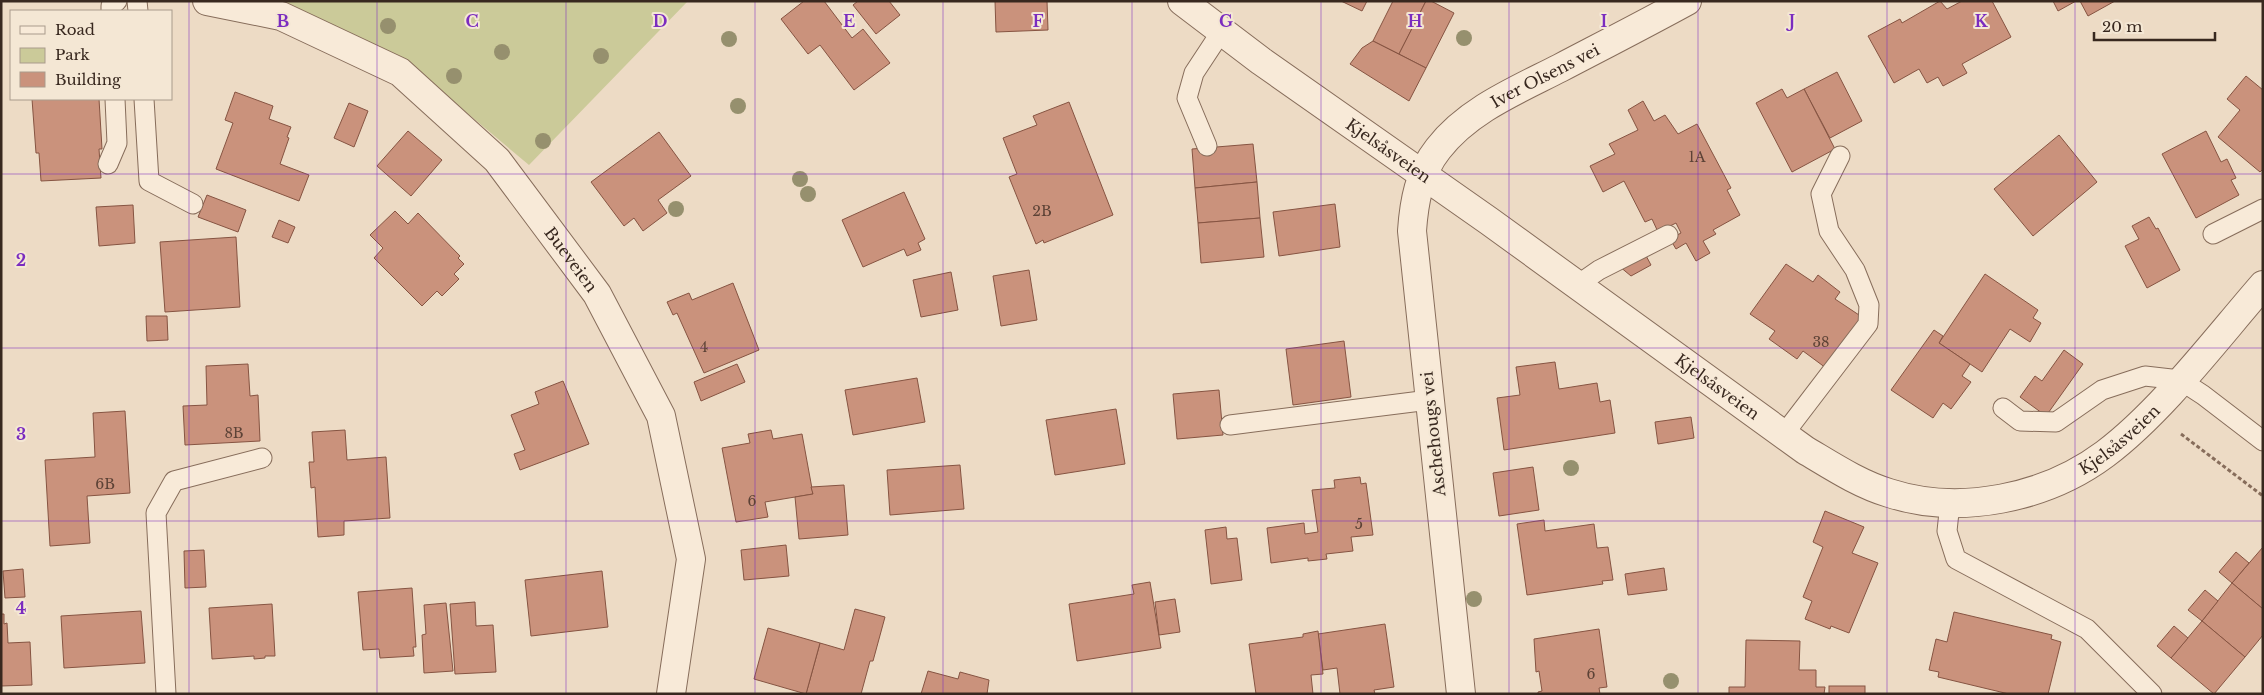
<svg xmlns="http://www.w3.org/2000/svg" width="2264" height="695" viewBox="0 0 2264 695" font-family="'Libre Baskerville',serif">
	<rect width="100%" height="100%" fill="#eddbc5"/>
	<path fill="#cbca99" d="M261,1h427l-159,164 -112,-94z"/>
	<g fill="#ca927c" stroke="#865442">
		<path d="M804,1h20l28,37 11,-9 27,34 -36,27 -34,-45 -12,9 -27,-35z"/>
		<path d="M858,1h31l11,14 -24,19 -23,-29z"/>
		<path d="M995,1h52l1,29 -52,2z"/>
		<path d="M1341,1h26l-5,10z"/>
		<path d="M1393,1h33l-27,53 -26,-13z"/>
		<path d="M1426,1h5l23,12 -28,55 -27,-14z"/>
		<path d="M1940,1l7,8 15,-8h30l19,36 -49,27 5,9 -24,13 -5,-9 -11,6 -8,-14 -25,14 -26,-47 32,-17 2,4z"/>
		<path d="M2053,1h23l-18,10z"/>
		<path d="M2080,1h35l-27,15z"/>
		<path d="M1373,41l53,27 -17,33 -59,-37 12,-16z"/>
		<path d="M1837,72l25,49 -32,17 -26,-49z"/>
		<path d="M2246,76l17,14v79l-3,3 -42,-35 22,-27 -13,-11z"/>
		<path d="M1782,89l5,9 17,-9 31,60 -43,23 -36,-69z"/>
		<path d="M235,92l38,14 -4,13 22,8 -4,10 2,1 -9,26 29,11 -10,26 -83,-32 17,-46 -8,-3z"/>
		<path d="M32,99h67l3,50h-3l2,29 -60,3 -2,-28h-3z"/>
		<path d="M1643,101l11,20 11,-6 13,19 19,-10 34,64 -4,2 13,25 -27,15 3,4 -13,7 7,12 -14,8 -10,-18 -10,6 -6,-10 11,-6 -5,-10 -18,9 -6,-13 -7,3 -21,-41 -21,11 -13,-26 25,-12 -6,-10 29,-14 -10,-20z"/>
		<path d="M1069,102l44,113 -69,28 -1,-3 -7,4 -27,-67 8,-3 -14,-36 34,-13 -4,-9z"/>
		<path d="M349,103l19,8 -14,36 -20,-9z"/>
		<path d="M408,131l34,29 -31,36 -34,-30z"/>
		<path d="M2206,131l15,31 6,-3 9,19 -5,2 8,15 -43,23 -34,-64z"/>
		<path d="M659,132l32,44 -33,24 9,13 -24,18 -9,-13 -10,8 -33,-44z"/>
		<path d="M2059,135l38,47 -64,54 -39,-47z"/>
		<path d="M1253,144l4,38 -62,6 -3,-39z"/>
		<path d="M1257,182l3,36 -62,5 -3,-35z"/>
		<path d="M904,192l21,47 -7,4 3,7 -14,6 -3,-7 -41,18 -21,-47z"/>
		<path d="M207,195l39,15 -8,22 -40,-15z"/>
		<path d="M1335,204l5,43 -61,9 -6,-44z"/>
		<path d="M133,205l2,38 -36,3 -3,-39z"/>
		<path d="M395,211l13,13 10,-11 42,43 -2,2 6,6 -10,10 5,5 -17,17 -5,-5 -15,15 -48,-48 9,-10 -13,-13z"/>
		<path d="M2149,217l7,12 2,-1 22,42 -33,18 -22,-42 14,-7 -7,-13z"/>
		<path d="M1260,218l4,39 -63,6 -3,-40z"/>
		<path d="M279,220l16,7 -7,16 -16,-6z"/>
		<path d="M236,237l4,70 -75,5 -5,-70z"/>
		<path d="M1644,252l7,13 -20,11 -12,-10z"/>
		<path d="M1786,264l27,18 5,-7 22,17 -5,7 27,18 -36,51 -23,-17 -6,8 -28,-20 6,-8 -25,-17z"/>
		<path d="M1029,270l8,50 -36,6 -8,-50z"/>
		<path d="M951,272l7,38 -37,7 -8,-37z"/>
		<path d="M1985,274l53,36 -5,8 8,5 -11,19 -20,-13 -28,43 -43,-29z"/>
		<path d="M733,283l26,67 -55,23 -27,-60 -4,2 -6,-13 22,-9 3,7z"/>
		<path d="M146,316h21l1,24 -21,1z"/>
		<path d="M1934,330l9,6 -4,7 31,21 -8,12 9,6 -20,27 -8,-6 -10,15 -42,-28z"/>
		<path d="M1344,341l7,56 -58,8 -7,-56z"/>
		<path d="M2064,350l19,14 -37,52 -26,-19 15,-21 7,5z"/>
		<path d="M1555,362l4,27 38,-6 3,19 10,-2 5,33 -111,17 -7,-52 23,-3 -4,-28z"/>
		<path d="M248,364l2,32 8,-1 2,46 -75,4 -2,-39 24,-1 -1,-39z"/>
		<path d="M737,364l8,18 -44,19 -7,-19z"/>
		<path d="M917,378l8,44 -72,13 -8,-45z"/>
		<path d="M563,381l26,63 -69,26 -6,-16 11,-4 -14,-35 28,-11 -4,-12z"/>
		<path d="M1219,390l4,45 -46,4 -4,-45z"/>
		<path d="M1116,409l9,55 -70,11 -9,-55z"/>
		<path d="M125,411l5,82 -43,3 3,47 -40,3 -5,-86 50,-3 -2,-44z"/>
		<path d="M1691,417l3,21 -36,6 -3,-22z"/>
		<path d="M345,430l2,30 39,-3 4,61 -46,3v14l-26,2 -3,-50 -4,1 -2,-26h5l-2,-30z"/>
		<path d="M771,430l2,9 29,-5 11,60 -48,8 3,15 -32,5 -14,-74 28,-5 -2,-9z"/>
		<path d="M960,465l4,44 -74,6 -3,-45z"/>
		<path d="M1533,467l6,43 -40,6 -6,-43z"/>
		<path d="M1360,477l1,7 5,-1 7,52 -22,2 2,14 -27,3 1,5 -19,2v-3l-37,5 -4,-35 37,-5 1,11 13,-2 -6,-42 23,-2 -1,-8z"/>
		<path d="M844,485l4,50 -49,4 -4,-42 18,-3 -2,-7z"/>
		<path d="M1825,511l39,16 -12,26 26,10 -29,70 -18,-7 -1,3 -25,-10 7,-18 -9,-4 20,-50 -10,-5z"/>
		<path d="M1544,520l1,11 49,-7 3,24 11,-1 5,33 -11,1 1,3 -76,11 -10,-71z"/>
		<path d="M1226,527l1,12 10,-1 5,42 -31,4 -6,-54z"/>
		<path d="M786,545l3,31 -45,4 -3,-30z"/>
		<path d="M2263,547v62l-31,-26z"/>
		<path d="M204,550l2,37 -21,1 -1,-37z"/>
		<path d="M2236,552l13,11 -17,20 -13,-11z"/>
		<path d="M1664,568l3,22 -39,5 -3,-21z"/>
		<path d="M23,569l2,28 -20,1 -2,-27z"/>
		<path d="M602,571l6,56 -77,9 -6,-56z"/>
		<path d="M1150,582l11,66 -84,13 -8,-57 65,-10 -2,-9z"/>
		<path d="M2232,583l31,26v26l-18,22 -43,-36z"/>
		<path d="M412,588l4,59h-3l1,9 -34,2 -1,-9 -16,1 -5,-58z"/>
		<path d="M2205,590l13,11 -16,20 -14,-11z"/>
		<path d="M1175,599l5,33 -21,3 -4,-33z"/>
		<path d="M475,602l1,24 17,-1 3,47 -41,2 -5,-70z"/>
		<path d="M446,603l7,68 -29,2 -2,-38 4,-1 -2,-29z"/>
		<path d="M272,604l3,52h-10v2l-11,1v-3l-42,3 -3,-51z"/>
		<path d="M855,609l30,8 -12,44h-3l-9,33h-55l14,-51 24,7z"/>
		<path d="M141,611l4,52 -81,5 -3,-52z"/>
		<path d="M1954,612l98,23 -1,4 10,3 -13,52h-39l-71,-17 1,-5 -10,-2 7,-31 11,3z"/>
		<path d="M1,614h3v10l3,-1 1,20 22,-1 2,43 -31,1z"/>
		<path d="M2202,621l43,36 -31,37 -43,-36z"/>
		<path d="M1385,624l9,63 -20,3 1,4h-35l-3,-26 -14,2 -5,-36z"/>
		<path d="M2174,626l14,12 -17,20 -14,-12z"/>
		<path d="M768,628l52,15 -14,51 -52,-15z"/>
		<path d="M1599,629l8,58 -8,1 1,6h-62v-2l4,-1 -3,-20 -3,1 -2,-33z"/>
		<path d="M1318,631l5,43 -12,1 2,19h-57l-7,-50 54,-7v-3z"/>
		<path d="M1746,640l54,1 -1,29h17v17h9l-1,7h-95v-7h16z"/>
		<path d="M928,671l30,8 2,-7 29,8 -2,14h-66z"/>
		<rect x="1829" y="686" width="36" height="8"/>
	</g>
	<g fill="none" stroke-linecap="round" stroke-linejoin="round">
		<g stroke="#876d5b" stroke-width="21">
			<g id="service">
				<path d="M137,1l1,10"/>
				<path d="M111,11v-5l6,-5"/>
				<path d="M144,99l5,82 44,23"/>
				<path d="M1207,146l-20,-48 7,-25 27,-41"/>
				<path d="M108,164l9,-21 -2,-44"/>
				<path d="M2213,234l50,-25"/>
				<path d="M1576,286l23,-16 69,-35"/>
				<path d="M2003,408l17,13 36,1 46,-32 43,-14 35,4 23,15 60,46"/>
				<path d="M1230,425l199,-25"/>
				<path d="M1784,434l84,-110 1,-19 -14,-35 -26,-39 -8,-37 19,-38"/>
				<path d="M1950,503l-3,28 9,28 131,70 65,65"/>
				<path d="M166,694l-10,-181 18,-32 88,-23"/>
			</g>
		</g>
		<g stroke="#876d5b" stroke-width="30">
			<g id="minor">
				<path id="s1" d="M207,1l74,15 119,56 97,88 100,134 64,122 30,143 -20,135"/>
				<path id="s2" d="M1461,694l-49,-463c2,-29 7,-58 26,-82 30,-39 79,-59 122,-81 42,-22 85,-44 127,-67"/>
			</g>
		</g>
		<g stroke="#876d5b" stroke-width="30">
			<g id="tertiary">
				<path id="s3" d="M1182,1l79,60 228,160 316,229c27,16 54,34 84,43 71,23 157,5 216,-39 57,-43 111,-115 158,-169"/>
			</g>
		</g>
		<path stroke="#876d5b" stroke-width="3" stroke-dasharray="4 2.5" stroke-linecap="butt" d="M2181,434l82,62"/>
		<use href="#service" stroke="#f8ead8" stroke-width="19"/>
		<use href="#minor" stroke="#f8ead8" stroke-width="28"/>
		<use href="#tertiary" stroke="#f8ead8" stroke-width="28"/>
	</g>
	<g fill="#96906e">
		<circle cx="388" cy="26" r="8"/>
		<circle cx="1464" cy="38" r="8"/>
		<circle cx="729" cy="39" r="8"/>
		<circle cx="502" cy="52" r="8"/>
		<circle cx="601" cy="56" r="8"/>
		<circle cx="454" cy="76" r="8"/>
		<circle cx="738" cy="106" r="8"/>
		<circle cx="543" cy="141" r="8"/>
		<circle cx="800" cy="179" r="8"/>
		<circle cx="808" cy="194" r="8"/>
		<circle cx="676" cy="209" r="8"/>
		<circle cx="1571" cy="468" r="8"/>
		<circle cx="1474" cy="599" r="8"/>
		<circle cx="1671" cy="681" r="8"/>
	</g>
	<path fill="none" stroke="#7b2cbf" stroke-width="1" stroke-opacity="0.55" d="M189,1v693M377,1v693M566,1v693M755,1v693M943,1v693M1132,1v693M1321,1v693M1509,1v693M1698,1v693M1887,1v693M2075,1v693M1,174h2262M1,348h2262M1,521h2262"/>
	<g text-anchor="middle" stroke-width="4" stroke-linejoin="round" paint-order="stroke">
		<g font-size="14" fill="#5c4236">
			<text x="1697" y="162">1A</text>
			<text x="1042" y="216">2B</text>
			<text x="1821" y="347">38</text>
			<text x="704" y="352">4</text>
			<text x="234" y="438">8B</text>
			<text x="105" y="489">6B</text>
			<text x="752" y="506">6</text>
			<text x="1359" y="529">5</text>
			<text x="1591" y="679">6</text>
		</g>
		<g font-size="16" fill="#38281f" stroke="#f4e7d4">
			<text dy="6" stroke="none"><textPath href="#s2" startOffset="684">Iver Olsens vei</textPath></text>
			<text dy="6" stroke="none"><textPath href="#s3" startOffset="255">Kjelsåsveien</textPath></text>
			<text dy="6" stroke="none"><textPath href="#s1" startOffset="462">Bueveien</textPath></text>
			<text dy="6" stroke="none"><textPath href="#s3" startOffset="660">Kjelsåsveien</textPath></text>
			<text transform="translate(1433 434) rotate(-96)" y="6">Aschehougs vei</text>
			<text dy="6" stroke="none"><textPath href="#s3" startOffset="1110">Kjelsåsveien</textPath></text>
		</g>
	</g>
	<g font-size="16" text-anchor="middle" font-weight="bold" fill="#7b2cbf" stroke="#f4e7d4" stroke-width="4" stroke-linejoin="round" paint-order="stroke">
		<text x="283" y="27">B</text>
		<text x="472" y="27">C</text>
		<text x="660" y="27">D</text>
		<text x="849" y="27">E</text>
		<text x="1038" y="27">F</text>
		<text x="1226" y="27">G</text>
		<text x="1415" y="27">H</text>
		<text x="1604" y="27">I</text>
		<text x="1792" y="27">J</text>
		<text x="1981" y="27">K</text>
		<text x="21" y="266">2</text>
		<text x="21" y="440">3</text>
		<text x="21" y="614">4</text>
	</g>
	<rect width="2264" height="695" fill="none" stroke="#38281f" stroke-width="5"/>
	<rect x="10" y="10" width="162" height="90" fill="#f4e7d4" stroke="#a99b8c"/>
	<rect x="20" y="26" width="25" height="8" fill="#f8ead8" stroke="#a99b8c"/>
	<text x="55" y="35" font-size="15" fill="#38281f">Road</text>
	<rect x="20" y="48" width="25" height="15" fill="#cbca99" stroke="#a99b8c"/>
	<text x="55" y="60" font-size="15" fill="#38281f">Park</text>
	<rect x="20" y="72" width="25" height="15" fill="#ca927c" stroke="#a99b8c"/>
	<text x="55" y="85" font-size="15" fill="#38281f">Building</text>
	<path d="M2094 32v8h121v-8" fill="none" stroke="#38281f" stroke-width="2.5"/>
	<text x="2102" y="32" font-size="15" fill="#38281f" stroke="#f4e7d4" stroke-width="4" paint-order="stroke">20 m</text>
</svg>
